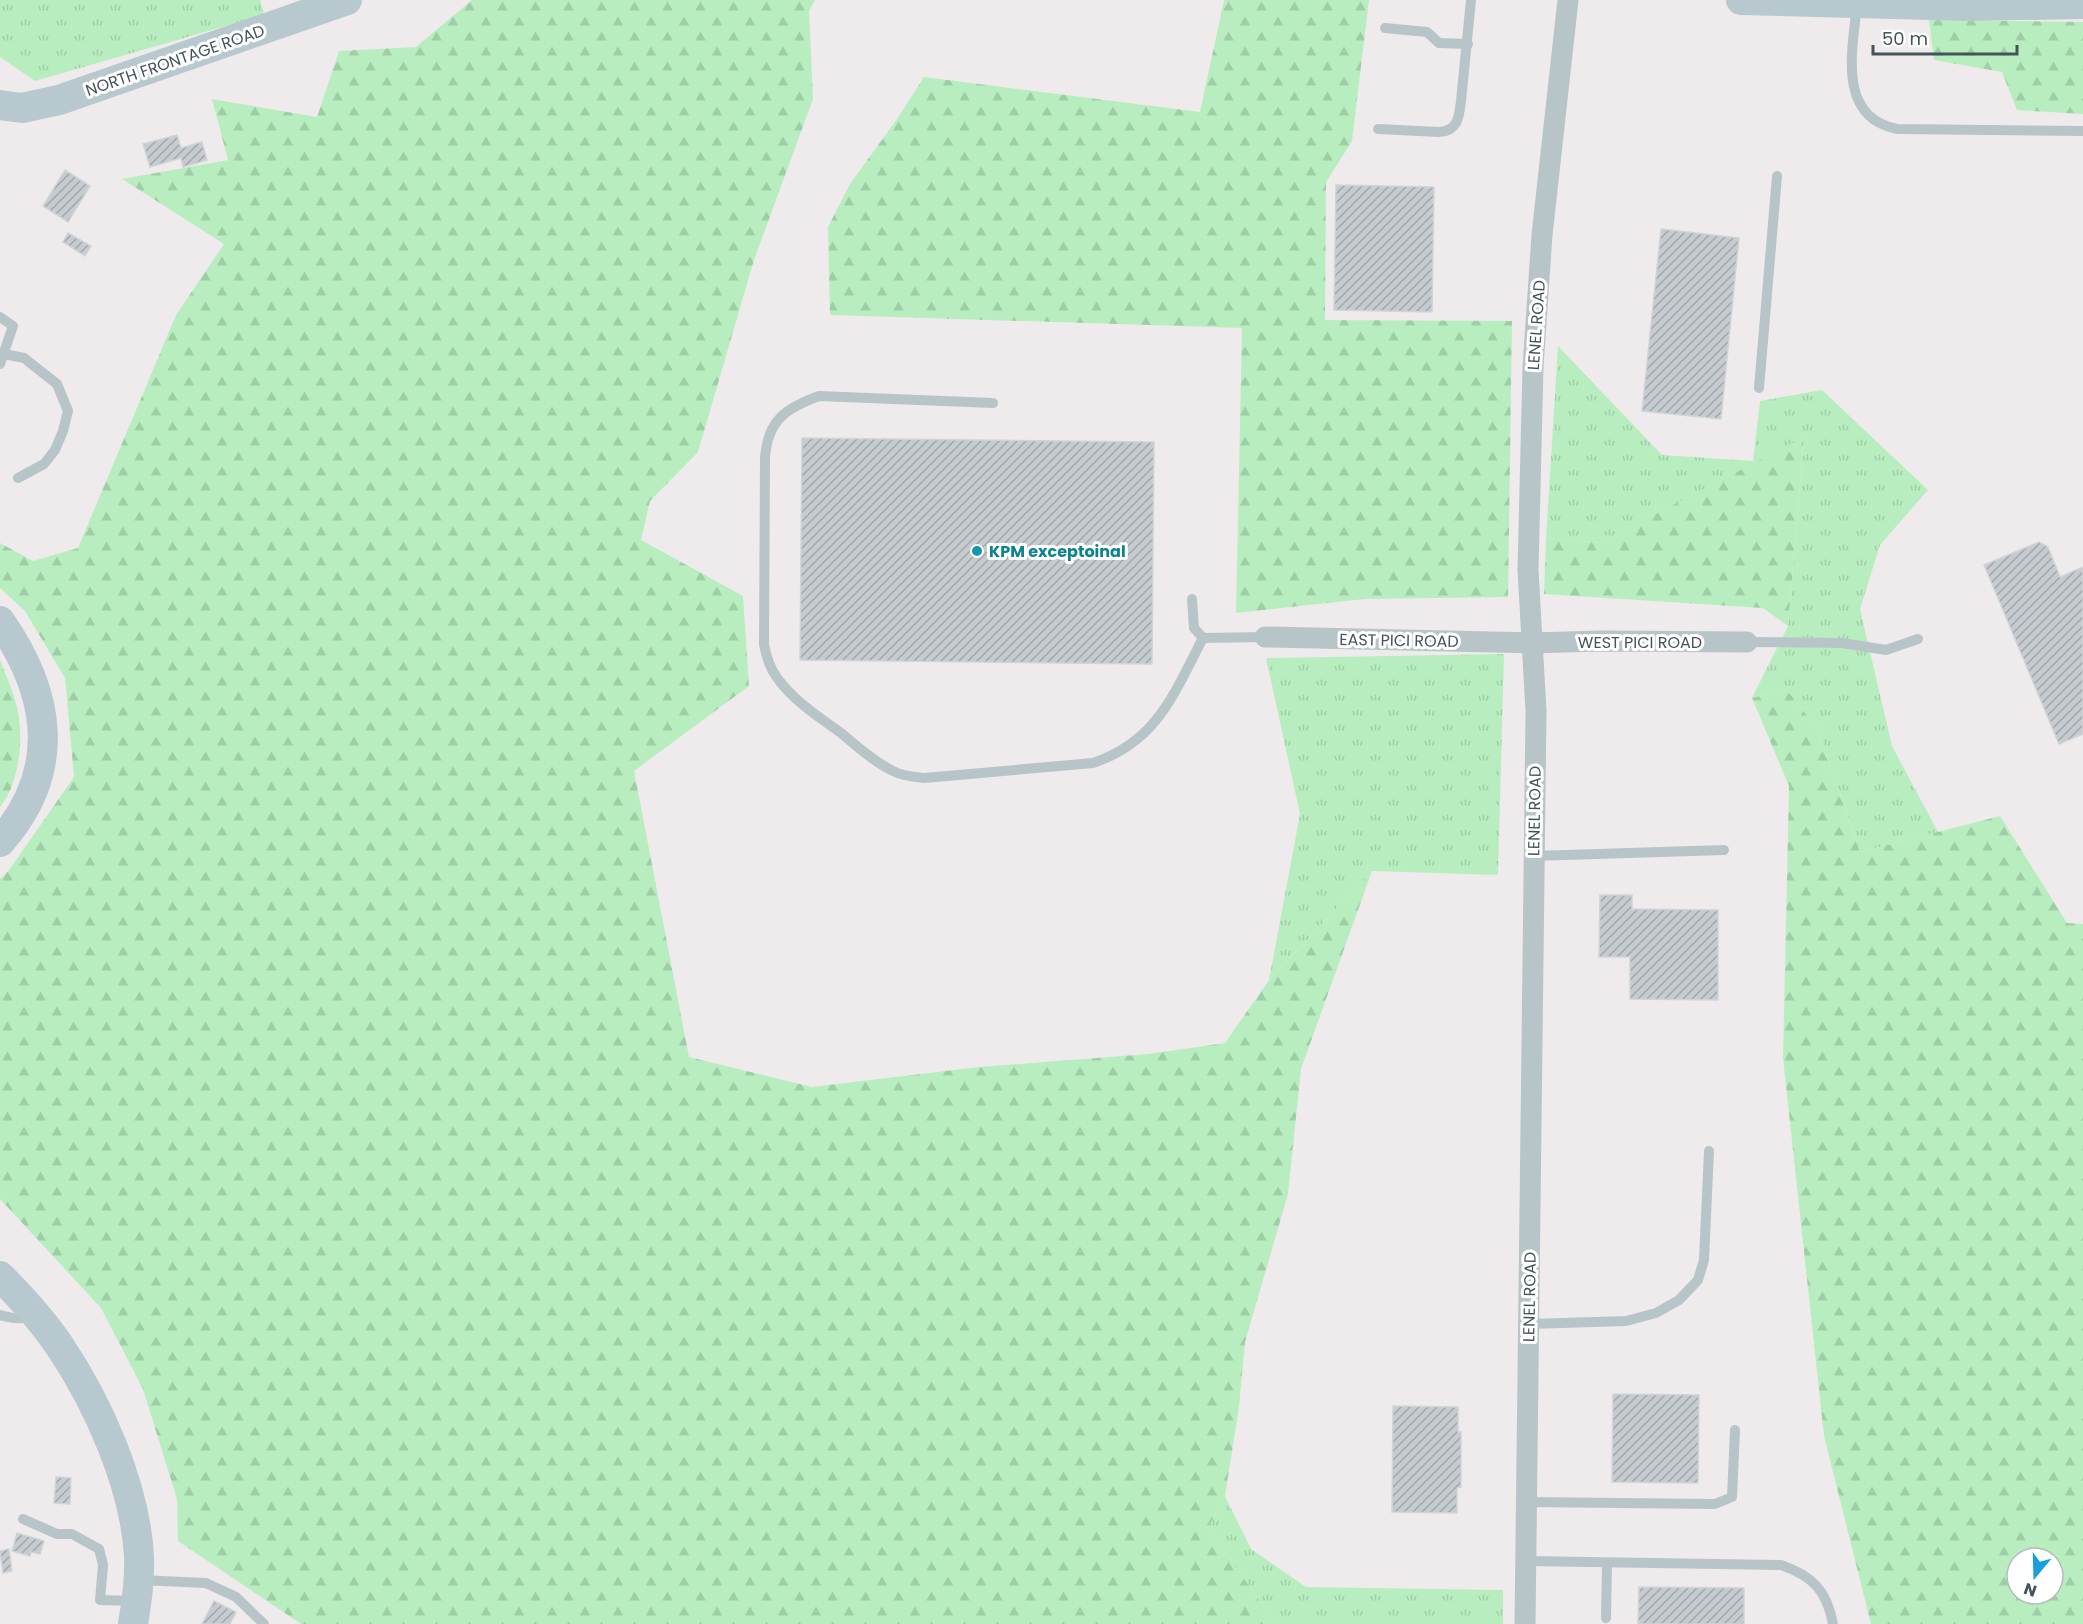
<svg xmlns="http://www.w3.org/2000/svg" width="2083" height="1624" viewBox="0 0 2083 1624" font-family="Poppins,sans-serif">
	<defs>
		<pattern id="grass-tufts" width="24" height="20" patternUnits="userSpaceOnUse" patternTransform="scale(1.5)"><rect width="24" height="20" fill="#b8eebf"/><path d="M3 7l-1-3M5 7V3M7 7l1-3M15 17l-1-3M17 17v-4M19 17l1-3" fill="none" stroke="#9fcea6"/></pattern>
		<pattern id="forest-firs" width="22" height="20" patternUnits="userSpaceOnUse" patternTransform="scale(1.5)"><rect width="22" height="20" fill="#b8eebf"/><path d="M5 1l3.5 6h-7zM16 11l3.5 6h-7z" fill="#9fcea6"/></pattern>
		<pattern id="building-hatch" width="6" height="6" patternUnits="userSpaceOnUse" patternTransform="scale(1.5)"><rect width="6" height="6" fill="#c5cbcf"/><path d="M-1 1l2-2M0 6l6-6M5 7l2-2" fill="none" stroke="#a2a7ab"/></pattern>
	</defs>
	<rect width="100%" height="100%" fill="#efebec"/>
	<g fill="url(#grass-tufts)">
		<path d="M0,0h260l4,15 -229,66 -35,-24z"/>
		<path d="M1558,346l104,109 91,6 7,-60 62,-11 106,100 -48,55 -20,64 32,137 46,86 -78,20 -43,-124 -30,-38 -35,8 36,-72 16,-188 -204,105 -54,-5z"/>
		<path d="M1504,654l-6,221 -126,-4 -103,109 31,-166 -34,-156z"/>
		<path d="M1225,1496l26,53 55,38 197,3v34h-227l-68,-96z"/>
	</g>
	<g fill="url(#forest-firs)" fill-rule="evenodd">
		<path d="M472,0h343l-6,11 4,88 -59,161 -56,192 -48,49 -9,39 102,56 6,90 -115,85 55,286 123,30 167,-20 169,-13 77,-11 44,-63 103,-109 -71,198 -13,125 -43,148 -6,65 -14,89 -17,32 68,96h-975l-123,-83 -1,-42 -34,-110 -42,-81 -101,-109v-320l9,-9 65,-93 -9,-99 -40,-67 -25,-23v-45l33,18 45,-13 98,-233 48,-71 -102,-65 106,-19 -16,-61 105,18 22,-66 77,-4z"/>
		<path d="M1224,0h145l-17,141 -26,41 -1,138 187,1 -4,276 -143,2 -129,14 6,-285 -412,-13 -2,-88 22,-43 47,-65 27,-42 276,35z"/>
		<path d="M1929,20l154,2v92l-66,-4 -15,-38 -68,-12z"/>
		<path d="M1804,437l-16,189 -25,-18 -219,-14 2,-56 54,5z"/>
		<path d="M0,660c5,13 11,26 15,40 10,30 6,82 -15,107z"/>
		<path d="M1787,690l30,38 43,124 140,-36 67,107 16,1v700h-212l-47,-188 -41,-378 6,-272 -37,-88zM2017,1558h36v36h-36z"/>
	</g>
	<g fill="url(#building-hatch)" stroke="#cfd4d8" stroke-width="1.5">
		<path d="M177,135l4,13 21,-6 5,18 -24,7 -2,-9 -31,9 -7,-23z"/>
		<path d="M65,170l25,16 -22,36 -25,-16z"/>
		<path d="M1336,185l98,2 -2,125 -98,-2z"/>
		<path d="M1661,229l78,9 -18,181 -79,-8z"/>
		<path d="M68,233l23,13 -6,10 -22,-14z"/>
		<path d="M802,438l352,4 -2,222 -352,-4z"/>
		<path d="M2039,542l9,5 12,30 23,-10v167l-24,10 -75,-179z"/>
		<path d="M1600,895h32v14l86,1v90l-88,-1v-42h-31z"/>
		<path d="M1613,1394l86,1 -1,88 -86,-1z"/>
		<path d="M1393,1406l65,1v25h3v55l-4,1v25l-65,-1z"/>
		<path d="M56,1477l15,1 -1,26 -16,-1z"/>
		<path d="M17,1533l27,8 -4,13 -9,-2 -1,4 -18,-5z"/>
		<path d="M9,1549l3,22 -9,2 -3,-22z"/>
		<path d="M1639,1587l105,1v36h-106z"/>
		<path d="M214,1601l22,11 -6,12h-28z"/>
	</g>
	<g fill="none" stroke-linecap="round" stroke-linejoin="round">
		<g stroke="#b7c5c9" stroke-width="10">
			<path d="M1857,4c-4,44 -21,113 40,125l186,2"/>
			<path d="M1385,28l42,4 12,11 29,1"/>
			<path d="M1378,129l61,3c19,-1 20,-15 22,-31l10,-101"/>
			<path d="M0,317l13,9 -13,38"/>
			<path d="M4,354l20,4 33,26 11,27 -5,20 -8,19 -11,14 -26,14"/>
			<path d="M1759,388l18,-212"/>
			<path d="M993,403l-174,-7c-33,12 -51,24 -54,61l-1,188c3,13 6,24 14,34 16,22 41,38 63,54 16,13 33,29 52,38 9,5 21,6 31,7l169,-15c65,-22 81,-70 110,-125l62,-1"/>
			<path d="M1192,599l2,29 9,10"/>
			<path d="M1747,642l95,1 44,7 32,-11"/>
			<path d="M1534,856l190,-6"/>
			<path d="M0,1315c12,3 20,5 32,1"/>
			<path d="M1529,1324l97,-3 30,-8 23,-13 19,-20 6,-20 5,-109"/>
			<path d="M1526,1502l189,2 17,-7 3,-67"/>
			<path d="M23,1519l34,15h15l27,15 4,16 -3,35 36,1"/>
			<path d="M1526,1561l255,4c32,11 46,26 52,59"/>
			<path d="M139,1580l67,3 30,14 28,27"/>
			<path d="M1606,1618l1,-55"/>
		</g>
		<g stroke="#b7c5c9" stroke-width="21">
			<path d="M1265,637l267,6 69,-2 146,1"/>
			<path d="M1525,1624l11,-913 -8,-141 5,-203 9,-132 26,-235"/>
		</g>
		<g stroke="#b7c8ce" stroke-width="30">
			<path d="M1741,0l229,6 113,-2"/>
			<path d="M0,105l22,3 37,-8 288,-100"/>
			<path d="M0,621c51,73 63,150 0,221"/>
			<path d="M0,1276c21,21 42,44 59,69 39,58 76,140 80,211 1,23 -2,45 -6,68"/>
		</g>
	</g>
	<circle fill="#0f9aa8" stroke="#fff" stroke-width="2" cx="977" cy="551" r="6"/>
	<g text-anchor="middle" stroke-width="6" stroke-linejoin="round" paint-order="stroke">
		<g font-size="16" fill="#445459" stroke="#fff">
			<text transform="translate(175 60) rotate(-19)" y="6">NORTH FRONTAGE ROAD</text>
			<text transform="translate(1536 325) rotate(-86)" y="6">LENEL ROAD</text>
			<text transform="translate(1399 640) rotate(1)" y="6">EAST PICI ROAD</text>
			<text x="1640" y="648">WEST PICI ROAD</text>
			<text transform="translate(1534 811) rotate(-89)" y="6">LENEL ROAD</text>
			<text transform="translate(1529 1297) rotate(-89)" y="6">LENEL ROAD</text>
		</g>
		<g font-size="16" font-weight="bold" fill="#0d838f" stroke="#fff" text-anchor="start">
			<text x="989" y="557">KPM exceptoinal</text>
		</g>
	</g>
	<g transform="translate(2035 1576) rotate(199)"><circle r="28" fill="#ffffff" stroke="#b4bbbd" stroke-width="1.5"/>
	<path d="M0-4.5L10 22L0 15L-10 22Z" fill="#199fdb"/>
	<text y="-9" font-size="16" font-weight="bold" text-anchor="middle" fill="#445459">N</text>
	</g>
	<path d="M1873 45v9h144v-9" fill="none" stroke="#445459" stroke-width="3"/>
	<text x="1882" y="45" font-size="18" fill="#445459" stroke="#ffffff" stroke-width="4.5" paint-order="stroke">50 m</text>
</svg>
